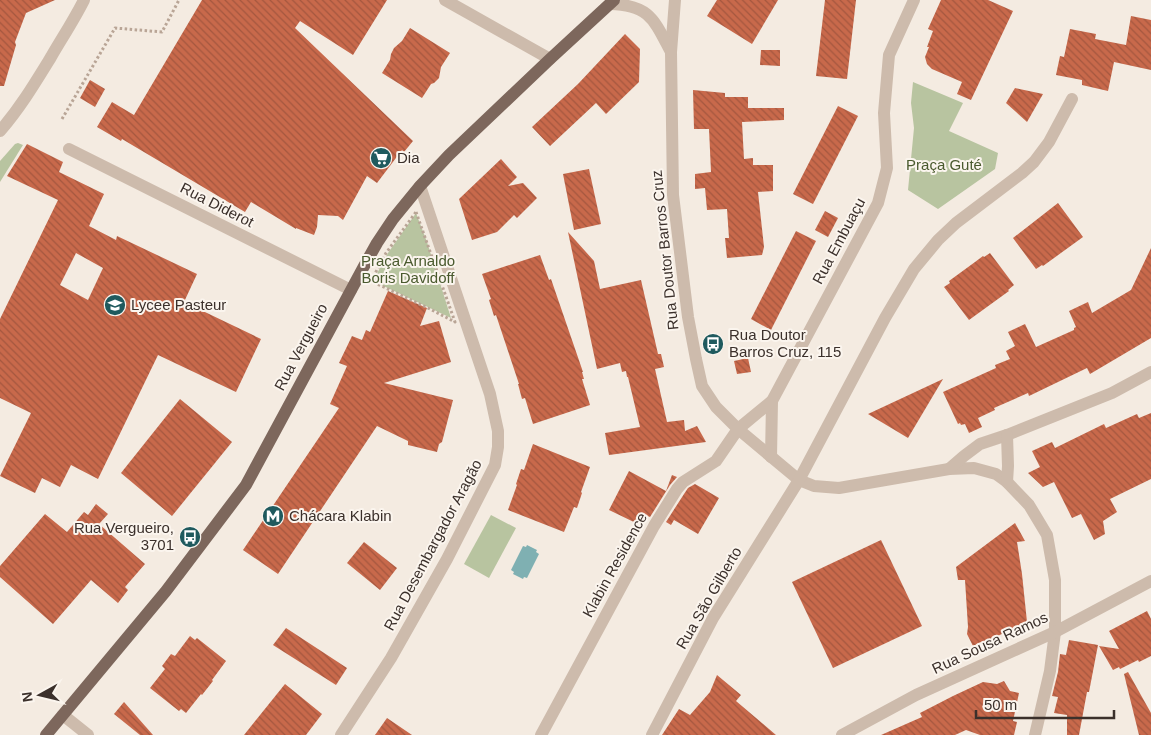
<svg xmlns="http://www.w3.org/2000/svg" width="1151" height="735" viewBox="0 0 1151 735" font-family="Arial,sans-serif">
	<defs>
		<pattern id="building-back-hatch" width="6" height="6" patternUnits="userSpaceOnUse" patternTransform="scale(1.25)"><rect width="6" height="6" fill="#c8694b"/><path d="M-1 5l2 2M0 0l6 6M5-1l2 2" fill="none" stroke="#a4573f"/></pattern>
	</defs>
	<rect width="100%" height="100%" fill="#f4ebe1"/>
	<g fill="#b8c4a0">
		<path d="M913,82l50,21 -14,28 49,22 -3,16 -57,40 -30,-19 6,-62 -3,-25z"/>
		<path d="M18,143l5,2 -23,37v-21l15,-17z"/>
		<path d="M416,213l11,29 24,76 -78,-37 15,-28z"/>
		<path d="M491,515l25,13 -27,50 -25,-14z"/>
	</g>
	<path fill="#7fb0b2" d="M527,545l10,5 -1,2 3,2 -12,24 -3,-1 -1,2 -10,-5 1,-2 -3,-2 12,-24 3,1z"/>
	<g fill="url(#building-back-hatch)" fill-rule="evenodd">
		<path d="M0,0h55l-29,13 -11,29 1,3 -12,41h-4z"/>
		<path d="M202,0h185l-34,55 -53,-34 -5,7 118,113 -9,11 -2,-2 -25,33 -10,-7 -24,44 -5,-4 -20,-1 -1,12 -3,8 -18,-7v1l-45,-27 -6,10 -123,-73 -1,2 -24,-14 15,-25 22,13z"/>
		<path d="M717,0h61l-26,44 -45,-28z"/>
		<path d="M825,0h31l-9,79 -31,-3z"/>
		<path d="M941,0h47l25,11 -42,89 -14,-6 5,-12 -30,-13 -5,-5 -2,-7 4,-10h-2l6,-16 -5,-2z"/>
		<path d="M1131,16l20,4v50l-37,-8 -6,29 -26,-6v-5l-26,-5 4,-19 4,1 6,-28 26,5 -1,5 31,6z"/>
		<path d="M410,28l40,25 -9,14 -2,11 -5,5 -3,1 -9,14 -40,-25 8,-13 1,-6 3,-6 8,-7z"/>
		<path d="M625,34l15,15 -1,33 -33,32 -10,-11 -46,43 -18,-19 46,-43z"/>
		<path d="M761,50h19v16l-20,-1z"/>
		<path d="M90,80l15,9 -10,18 -15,-9z"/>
		<path d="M1015,88l28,6 -16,28 -21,-19z"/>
		<path d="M693,90l32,3v4h23v11h36v12l-42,2 2,37 9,-1v7h20v26l-15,1 6,55 -2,8 -35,3 -2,-20h4l-2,-29 -20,1 -2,-22 -10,1v-15l16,-2 -2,-43h-15z"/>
		<path d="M838,106l20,10 -45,88 -20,-10z"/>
		<path d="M27,144l36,18 -4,10 45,22 -15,32 27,14 1,-4 80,38 -13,28 77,37 -25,53 -78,-37 -60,124 -27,-14 -11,22 -18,-9 -7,15 -35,-17 31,-63 -31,-15v-79l58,-119 -51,-24zM76,253l27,15 -15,32 -28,-15z"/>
		<path d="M501,159l16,18 -9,9 15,-3 14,15 -20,20 -3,-3 -17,17 -25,8 -13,-41z"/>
		<path d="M589,169l12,55 -27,6 -11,-56z"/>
		<path d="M1058,203l25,34 -40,29 -1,-1 -6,4 -23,-31z"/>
		<path d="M825,211l13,7 -10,19 -13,-7z"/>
		<path d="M796,231l20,10 -45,89 -20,-11z"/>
		<path d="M568,232l26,29 6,28 41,-9 17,74h3l3,13 -9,2 12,53 17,-2 1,11 12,-5 9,16 -97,13 -4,-22 35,-6 -12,-50h-1l-1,-6 -4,1 -2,-9 -23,6z"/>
		<path d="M1151,248v90l-61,36 -3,-6 -58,28 -1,-3 -34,15 1,2 -17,8 4,9 -13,6 -4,-9 -4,1 -1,-2 -2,1 -15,-32 53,-24 -1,-3 15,-6 -4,-8 9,-5 -7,-14 17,-8 11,23 38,-17v-2l2,-1 -7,-16 19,-9 4,11 39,-23z"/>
		<path d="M990,253l24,32 -6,5 1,1 -40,29 -25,-33 6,-4 -1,-2 26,-19 8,-6 1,1z"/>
		<path d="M540,255l9,25 2,-1 32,93h-1l2,7h-2l8,26 -57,19 -8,-26 -3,1 -4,-15h1l-23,-69 -2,1 -5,-16 2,-1 -9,-25z"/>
		<path d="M388,291l39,17 -7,18 19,-5 12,41 -67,21 69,17 -11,42 -3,2 -2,8 -29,-7v-4l-31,-15 -99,148 -35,-24 96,-142 -9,-4 17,-38 -8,-3 13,-27 10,4 4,-10 4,2z"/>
		<path d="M748,358l3,14 -14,2 -3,-13z"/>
		<path d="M943,379l-35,59 -40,-24z"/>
		<path d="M180,399l52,43 -60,74 -51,-43z"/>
		<path d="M1151,413v66l-41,20 7,13 -14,9 2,13 -11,6 -13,-26 -9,4 -18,-36 -11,5 -15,-14 12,-6 -8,-16 20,-9 3,6 49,-24 2,4 31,-14 2,4z"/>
		<path d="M533,444l57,23 -9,25 1,1 -5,15 -3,-1 -10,25 -56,-22 9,-25 -1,-1 5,-15 3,1z"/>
		<path d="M629,471l37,20 6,-16 5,2 -7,8 -20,32 -7,-3 -5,10 -29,-14z"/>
		<path d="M695,484l24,14 -21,36 -24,-14 -3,5 -5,-3 18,-28 4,-6z"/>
		<path d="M96,504l12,10 -9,10 46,40 -20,23 3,3 -10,13 -27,-23 -38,44 -53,-47v-11l45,-52 22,18 17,-20 4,3z"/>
		<path d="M1015,523l10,18 -8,1 5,32 5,48 -44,21v-2l-10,5 -6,-12 1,-7 -3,-47h-7l-2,-13z"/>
		<path d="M881,540l41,86 -89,42 -41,-86z"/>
		<path d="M364,542l33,26 -17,22 -33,-27z"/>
		<path d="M1147,611l4,8v37l-12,6 -1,-2 -18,9 -1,-2 -6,3 -14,-24 20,3 -10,-18z"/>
		<path d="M286,628l61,40 -11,17 -63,-40z"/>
		<path d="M190,636l5,4 2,-2 29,23 -14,19 1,1 -11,14 -1,-1 -15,19 -5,-4 -2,2 -29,-23 15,-19 -3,-3 9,-12 4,2z"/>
		<path d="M1069,640l29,5 -9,47h-2l-8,43h-12v-20l-13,-2 4,-16 -6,-1 6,-24 2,-18 6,1z"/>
		<path d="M1128,672l23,41v22h-12l-15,-61z"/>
		<path d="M717,675l24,20 -5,6 40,34h-114l17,-26 11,6 20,-23z"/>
		<path d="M1004,681l6,10 9,2 -6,28 4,1 -3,13h-34l-14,-5 -11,5h-74l41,-18 -2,-4 33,-17 30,-14 14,2z"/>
		<path d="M285,684l37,30 -16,21h-62z"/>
		<path d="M124,702l29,33h-13l-26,-21z"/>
		<path d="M387,718l25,17h-37z"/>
	</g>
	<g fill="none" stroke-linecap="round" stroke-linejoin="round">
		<g stroke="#b9a596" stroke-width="3" stroke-dasharray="2.5 2.5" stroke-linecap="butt">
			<path d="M62,119l53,-91 47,4 17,-32"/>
			<path d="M416,212l39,110 -27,-14 -57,-27 15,-28z"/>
		</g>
		<g stroke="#cdbbac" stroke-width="12">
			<path d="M445,0l105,59"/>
			<path d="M675,0l-4,52 2,143 15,122 8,42 6,27 14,21 22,22 61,51 15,6 25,2 110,-19 25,-1 22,6 11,8 22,23 18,30 8,45v52l-5,39 -15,64"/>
			<path d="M610,4c40,1 44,16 61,48"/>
			<path d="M0,131c20,-23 35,-48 51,-74 11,-19 23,-37 33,-57"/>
			<path d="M69,149l282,141"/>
			<path d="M771,457l1,-56"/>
			<path d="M949,469l15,-13 16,-12 27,-9 105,-42 39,-21"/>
			<path d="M1007,482l1,-16 -1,-31"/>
			<path d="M63,715l25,20"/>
			<path d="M341,735l50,-77 56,-99 48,-94 3,-18v-16l-8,-37 -70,-208"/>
			<path d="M541,735l113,-209 23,-37 6,-7 33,-21 22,-32 34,-28 106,-198 9,-35 -3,-55 5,-58 25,-55"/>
			<path d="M652,735l61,-117 86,-138 86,-162 29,-49 24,-29 18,-17 66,-50 12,-11 15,-20 23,-43"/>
			<path d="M842,735l74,-40 139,-63 96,-51"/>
		</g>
		<path stroke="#7d675c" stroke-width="12" d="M46,735l120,-144 80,-106 117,-217 14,-25 16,-24 27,-33 29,-31 101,-96 64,-59"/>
	</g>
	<defs>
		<g id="supermarket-disc" transform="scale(1.125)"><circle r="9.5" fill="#1f5a5e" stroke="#fbf5ee"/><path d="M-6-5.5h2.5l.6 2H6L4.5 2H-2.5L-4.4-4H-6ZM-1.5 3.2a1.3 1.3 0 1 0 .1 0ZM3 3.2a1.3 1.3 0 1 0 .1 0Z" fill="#fff"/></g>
		<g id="school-disc" transform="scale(1.125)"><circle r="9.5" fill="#1f5a5e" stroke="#fbf5ee"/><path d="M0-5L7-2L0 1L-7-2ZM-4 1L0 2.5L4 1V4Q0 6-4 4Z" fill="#fff"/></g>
		<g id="bus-disc" transform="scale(1.125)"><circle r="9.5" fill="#1f5a5e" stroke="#fbf5ee"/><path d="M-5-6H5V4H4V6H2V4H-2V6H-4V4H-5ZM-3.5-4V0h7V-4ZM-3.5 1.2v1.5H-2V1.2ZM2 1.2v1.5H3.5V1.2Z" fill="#fff"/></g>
		<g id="metro-disc" transform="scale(1.125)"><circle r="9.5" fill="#1f5a5e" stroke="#fbf5ee"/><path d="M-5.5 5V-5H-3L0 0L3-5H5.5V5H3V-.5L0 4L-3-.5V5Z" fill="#fff"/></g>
	</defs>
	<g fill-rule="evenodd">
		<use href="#supermarket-disc" x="381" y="158"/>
		<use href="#school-disc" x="115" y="305"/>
		<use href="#bus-disc" x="713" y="344"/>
		<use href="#metro-disc" x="273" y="516"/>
		<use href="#bus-disc" x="190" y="537"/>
	</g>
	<g text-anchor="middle" stroke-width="4" stroke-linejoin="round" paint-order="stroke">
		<g font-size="15" fill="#3b302b" stroke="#fbf5ee" text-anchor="start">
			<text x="397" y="163">Dia</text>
			<text x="131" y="310">Lycee Pasteur</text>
			<text x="729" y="340">Rua Doutor<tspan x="729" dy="17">Barros Cruz, 115</tspan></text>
			<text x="289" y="521">Chácara Klabin</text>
			<text x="174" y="533" text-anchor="end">Rua Vergueiro,<tspan x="174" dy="17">3701</tspan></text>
		</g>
		<g font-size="15" fill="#4a5a2e" stroke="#fbf5ee">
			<text x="944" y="170">Praça Guté</text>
			<text x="408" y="266">Praça Arnaldo<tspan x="408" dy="17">Boris Davidoff</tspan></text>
		</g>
		<g font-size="15" fill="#3b302b" stroke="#fbf5ee">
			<text transform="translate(217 205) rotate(27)" y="5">Rua Diderot</text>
			<text transform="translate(839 241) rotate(-62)" y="5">Rua Embuaçu</text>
			<text transform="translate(665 250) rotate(-96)" y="5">Rua Doutor Barros Cruz</text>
			<text transform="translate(301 347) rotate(-62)" y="5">Rua Vergueiro</text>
			<text transform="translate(433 545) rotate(-62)" y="5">Rua Desembargador Aragão</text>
			<text transform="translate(615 565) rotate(-61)" y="5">Klabin Residence</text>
			<text transform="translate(709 598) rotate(-60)" y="5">Rua São Gilberto</text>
			<text transform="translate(990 643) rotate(-25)" y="5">Rua Sousa Ramos</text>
		</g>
	</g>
	<g transform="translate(40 695) rotate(262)" stroke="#fbf5ee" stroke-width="4" paint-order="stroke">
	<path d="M0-4L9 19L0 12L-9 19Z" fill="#3b302b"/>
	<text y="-8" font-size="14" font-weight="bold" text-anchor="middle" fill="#3b302b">N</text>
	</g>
	<path d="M976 710v8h138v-8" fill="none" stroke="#3b302b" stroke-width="2.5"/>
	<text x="984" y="710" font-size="15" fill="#3b302b" stroke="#fbf5ee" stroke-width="4" paint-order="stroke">50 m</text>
</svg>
